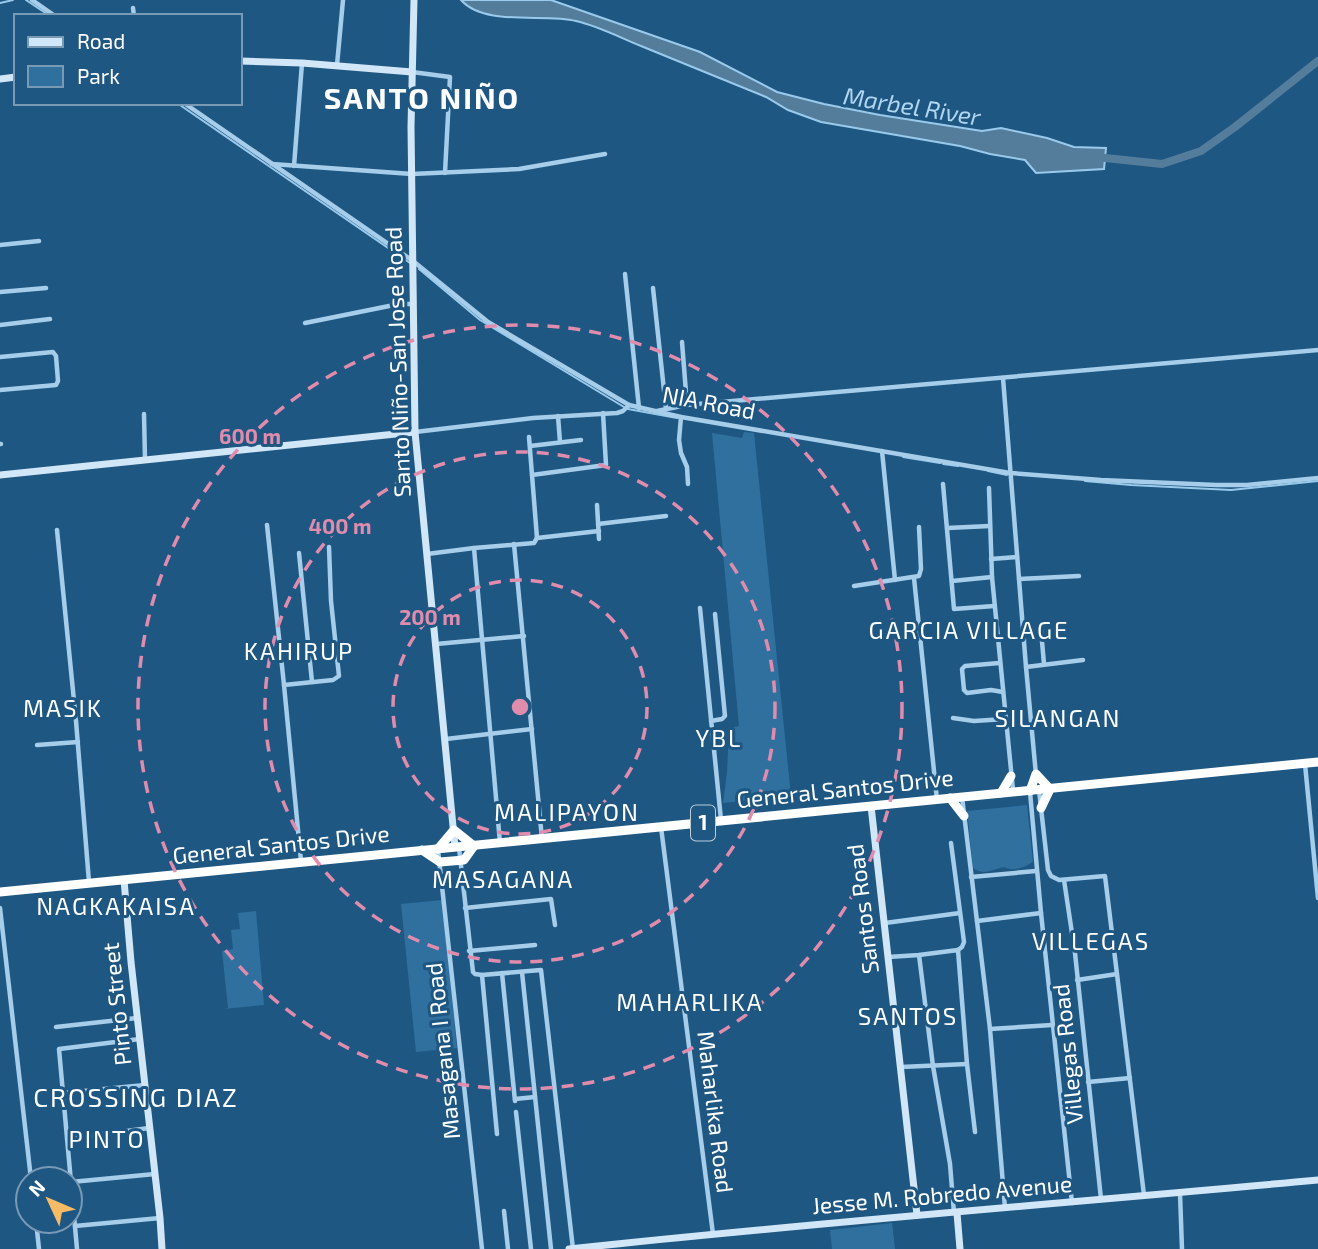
<svg xmlns="http://www.w3.org/2000/svg" width="1318" height="1249" viewBox="0 0 1318 1249" font-family="'Exo 2',sans-serif">
	<rect width="100%" height="100%" fill="#1f5783"/>
	<g fill="#2f709f">
		<path d="M744,432l10,1 37,363 -68,7 4,-30 2,-45 10,-2 -27,-293 30,5z"/>
		<path d="M1027,805l6,57c-7,4 -14,8 -22,7 -8,0 -3,-3 -11,-1 -10,3 -17,7 -27,0l-6,-57z"/>
		<path d="M442,900l15,148 -41,4 -15,-148z"/>
		<path d="M256,911l8,94 -40,4 4,-1 -6,-57 11,-2 -2,-19 9,-1 -2,-16z"/>
		<path d="M892,1223l3,26h-63l-2,-19z"/>
	</g>
	<path fill="#547d9c" stroke="#99caeb" stroke-width="2" d="M461,0h90l149,52 77,40 47,12 56,11 102,16 19,-3 46,10 27,9 32,1 -2,21 -68,4 -11,-13 -35,-6 -30,-8 -139,-24 -33,-12 -22,-13c-42,-17 -83,-34 -125,-51 -22,-9 -43,-20 -65,-25 -32,-8 -91,6 -115,-21z"/>
	<g fill="none" stroke-linecap="round" stroke-linejoin="round">
		<g stroke="#99caeb" stroke-width="2">
			<path d="M26,0l24,16"/>
			<path d="M0,3l13,-3"/>
			<path d="M177,103l233,160"/>
			<path d="M419,269l61,51 144,87"/>
			<path d="M628,409l49,9"/>
			<path d="M903,457l37,6"/>
			<path d="M943,464l15,2"/>
			<path d="M988,471l19,4"/>
			<path d="M1085,481l46,4 100,5 87,-9"/>
		</g>
		<path stroke="#547d9c" stroke-width="8" d="M1096,157l66,7 39,-13 34,-24 83,-66"/>
		<g stroke="#a6cde9" stroke-width="4.5">
			<path d="M32,0l23,16"/>
			<path d="M133,8l1,8"/>
			<path d="M337,65l6,-65"/>
			<path d="M412,72l38,5 -5,96"/>
			<path d="M184,103l229,158 75,61 141,83 52,12 329,56 91,7 115,5h31l71,-7"/>
			<path d="M272,164l140,10 107,-5 86,-15"/>
			<path d="M294,166l8,-103"/>
			<path d="M0,245l39,-4"/>
			<path d="M625,274l14,134"/>
			<path d="M653,288l13,121"/>
			<path d="M0,292l46,-4"/>
			<path d="M305,323l94,-19h14"/>
			<path d="M0,325l50,-6"/>
			<path d="M682,342l5,63"/>
			<path d="M0,357l53,-5 3,4 2,25 -2,4 -56,5"/>
			<path d="M1003,378l23,289 10,108"/>
			<path d="M657,411l30,-6 631,-55"/>
			<path d="M144,414l1,46"/>
			<path d="M558,416l2,26"/>
			<path d="M681,417l-2,23 2,13 6,14 1,17"/>
			<path d="M415,432l118,-14 84,-5 6,-2 6,-6"/>
			<path d="M529,437l8,101"/>
			<path d="M0,444h1"/>
			<path d="M530,446l51,-6"/>
			<path d="M882,451l13,129"/>
			<path d="M532,475l74,-10 -3,-52"/>
			<path d="M943,484l11,125 40,-3"/>
			<path d="M989,488l3,89 21,213"/>
			<path d="M597,505l2,34"/>
			<path d="M598,524l68,-8"/>
			<path d="M267,525l17,160 17,176"/>
			<path d="M947,528l43,-2"/>
			<path d="M57,530l19,191 13,161"/>
			<path d="M514,544l28,295"/>
			<path d="M474,548l26,295"/>
			<path d="M299,553l13,129"/>
			<path d="M427,554l47,-6 60,-5 3,-5 62,-7"/>
			<path d="M991,559l26,-2"/>
			<path d="M914,578l23,222"/>
			<path d="M1019,579l60,-3"/>
			<path d="M952,581l40,-4"/>
			<path d="M854,586l65,-10 2,-7 -2,-42"/>
			<path d="M700,608l21,212"/>
			<path d="M1041,630l3,34"/>
			<path d="M436,644l88,-8"/>
			<path d="M999,663l-34,3 -3,3 2,21 3,3 24,-3 12,2"/>
			<path d="M1026,667l57,-7"/>
			<path d="M284,685l49,-5 6,-4 -8,-75 -2,-54"/>
			<path d="M953,718l21,3 31,-2"/>
			<path d="M711,721l11,-2 3,-3 -10,-102"/>
			<path d="M446,739l86,-10"/>
			<path d="M37,745l41,-3"/>
			<path d="M1305,764l13,134"/>
			<path d="M1039,790l9,80 3,6 8,4 46,-4 39,319"/>
			<path d="M1030,792l11,121 31,290"/>
			<path d="M962,797l28,232 15,179"/>
			<path d="M661,827l52,407"/>
			<path d="M951,843l13,99 -2,5 -4,3"/>
			<path d="M459,848l14,124 2,2 7,1 59,-5 32,279"/>
			<path d="M438,850l44,399"/>
			<path d="M971,877l65,-6"/>
			<path d="M1064,880l11,73 26,246"/>
			<path d="M0,908l31,271"/>
			<path d="M465,908l86,-9 4,26"/>
			<path d="M977,921l64,-8"/>
			<path d="M885,923l75,-10"/>
			<path d="M469,951l66,-6"/>
			<path d="M919,955l14,111 17,98 4,49"/>
			<path d="M888,957l31,-2 39,-5 9,114 8,68"/>
			<path d="M522,972l29,277"/>
			<path d="M502,973l13,128"/>
			<path d="M482,975l15,159"/>
			<path d="M1077,980l40,-6"/>
			<path d="M56,1027l81,-9"/>
			<path d="M990,1029l62,-4"/>
			<path d="M901,1067l66,-3"/>
			<path d="M1088,1082l42,-4"/>
			<path d="M63,1093l82,-8"/>
			<path d="M515,1099l20,-2"/>
			<path d="M516,1112l15,137"/>
			<path d="M67,1139l82,-11"/>
			<path d="M71,1182l84,-8"/>
			<path d="M1180,1193l2,56"/>
			<path d="M504,1211l4,38"/>
			<path d="M36,1221l3,28"/>
			<path d="M75,1226l85,-8"/>
			<path d="M77,1249l-18,-200 81,-10"/>
		</g>
		<g stroke="#d1e6f7" stroke-width="7">
			<path d="M414,0l-3,127 4,305 40,415"/>
			<path d="M240,61l62,2 110,9"/>
			<path d="M0,79l16,-2"/>
			<path d="M0,475l415,-43"/>
			<path d="M871,806l46,409"/>
			<path d="M124,880l7,82 29,256 2,31"/>
			<path d="M957,1213l3,36"/>
			<path d="M569,1249c249,-27 499,-46 749,-69"/>
		</g>
		<g stroke="#fff" stroke-width="9">
			<path d="M1030,791l6,-17 14,15"/>
			<path d="M1001,793l10,-17"/>
			<path d="M950,798l14,18"/>
			<path d="M1041,808l9,-19"/>
			<path d="M438,849l16,-19 20,16"/>
			<path d="M422,850l18,12 24,-2 10,-14"/>
			<path d="M0,892l1318,-130"/>
		</g>
	</g>
	<g fill="none" stroke="#e08cad" stroke-width="3.5" stroke-dasharray="12 9">
		<circle cx="520" cy="707" r="127"/>
		<circle cx="520" cy="707" r="255"/>
		<circle cx="520" cy="707" r="382"/>
	</g>
	<g text-anchor="middle" stroke-width="6" stroke-linejoin="round" paint-order="stroke">
		<rect fill="#1f5783" stroke="#bccdda" stroke-width="2" x="691" y="805.5" width="24" height="35" rx="5"/>
		<g font-size="21" font-weight="bold" fill="#fff">
			<text x="703" y="830">1</text>
		</g>
		<g font-size="23" fill="#fff" stroke="#1f5783">
			<text transform="translate(398 362) rotate(-92)" y="8">Santo Niño-San Jose Road</text>
			<text transform="translate(709 403) rotate(11)" y="8">NIA Road</text>
			<text transform="translate(845 789) rotate(-6)" y="8">General Santos Drive</text>
			<text transform="translate(281 845) rotate(-6)" y="8">General Santos Drive</text>
			<text transform="translate(863 909) rotate(-97)" y="8">Santos Road</text>
			<text transform="translate(117 1004) rotate(-96)" y="8">Pinto Street</text>
			<text transform="translate(443 1051) rotate(-96)" y="8">Masagana I Road</text>
			<text transform="translate(1068 1054) rotate(-96)" y="8">Villegas Road</text>
			<text transform="translate(715 1112) rotate(83)" y="8">Maharlika Road</text>
			<text transform="translate(942 1195) rotate(-5)" y="8">Jesse M. Robredo Avenue</text>
		</g>
		<g font-size="24" font-style="italic" fill="#b1d6f1" stroke="#1f5783">
			<text transform="translate(912 107) rotate(9)" y="8">Marbel River</text>
		</g>
		<g font-size="24" letter-spacing="2" fill="#fff" stroke="#1f5783">
			<text x="969" y="639">GARCIA VILLAGE</text>
			<text x="299" y="660">KAHIRUP</text>
			<text x="63" y="717">MASIK</text>
			<text x="1058" y="727">SILANGAN</text>
			<text x="719" y="747">YBL</text>
			<text x="567" y="821">MALIPAYON</text>
			<text x="503" y="888">MASAGANA</text>
			<text x="116" y="915">NAGKAKAISA</text>
			<text x="1091" y="950">VILLEGAS</text>
			<text x="690" y="1011">MAHARLIKA</text>
			<text x="908" y="1025">SANTOS</text>
			<text x="107" y="1148">PINTO</text>
		</g>
		<g font-size="26" letter-spacing="2" fill="#fff" stroke="#1f5783">
			<text x="136" y="1107">CROSSING DIAZ</text>
		</g>
		<g font-size="30" font-weight="bold" letter-spacing="2" fill="#fff" stroke="#1f5783">
			<text x="422" y="109">SANTO NIÑO</text>
		</g>
	</g>
	<circle cx="520" cy="707" r="10" fill="#e08cad" stroke="#1f5783" stroke-width="3.5"/>
	<g font-size="21" text-anchor="middle" font-weight="bold" fill="#e08cad" stroke="#1f5783" stroke-width="6" stroke-linejoin="round" paint-order="stroke">
		<text x="250" y="444">600 m</text>
		<text x="340" y="534">400 m</text>
		<text x="430" y="625">200 m</text>
	</g>
	<rect x="14" y="14" width="228" height="91" fill="#1f5783" stroke="#799ab5" stroke-width="2"/>
	<rect x="28" y="37" width="35" height="10" fill="#d1e6f7" stroke="#799ab5" stroke-width="2"/>
	<text x="77" y="49" font-size="21" fill="#ffffff">Road</text>
	<rect x="28" y="66" width="35" height="21" fill="#2f709f" stroke="#799ab5" stroke-width="2"/>
	<text x="77" y="84" font-size="21" fill="#ffffff">Park</text>
	<g transform="translate(49 1200) rotate(314)"><circle r="33" fill="#1f5783" stroke="#799ab5" stroke-width="2"/>
	<path d="M0-5L12 26L0 18L-12 26Z" fill="#f7ba65"/>
	<text y="-10" font-size="19" font-weight="bold" text-anchor="middle" fill="#ffffff">N</text>
	</g>
</svg>
